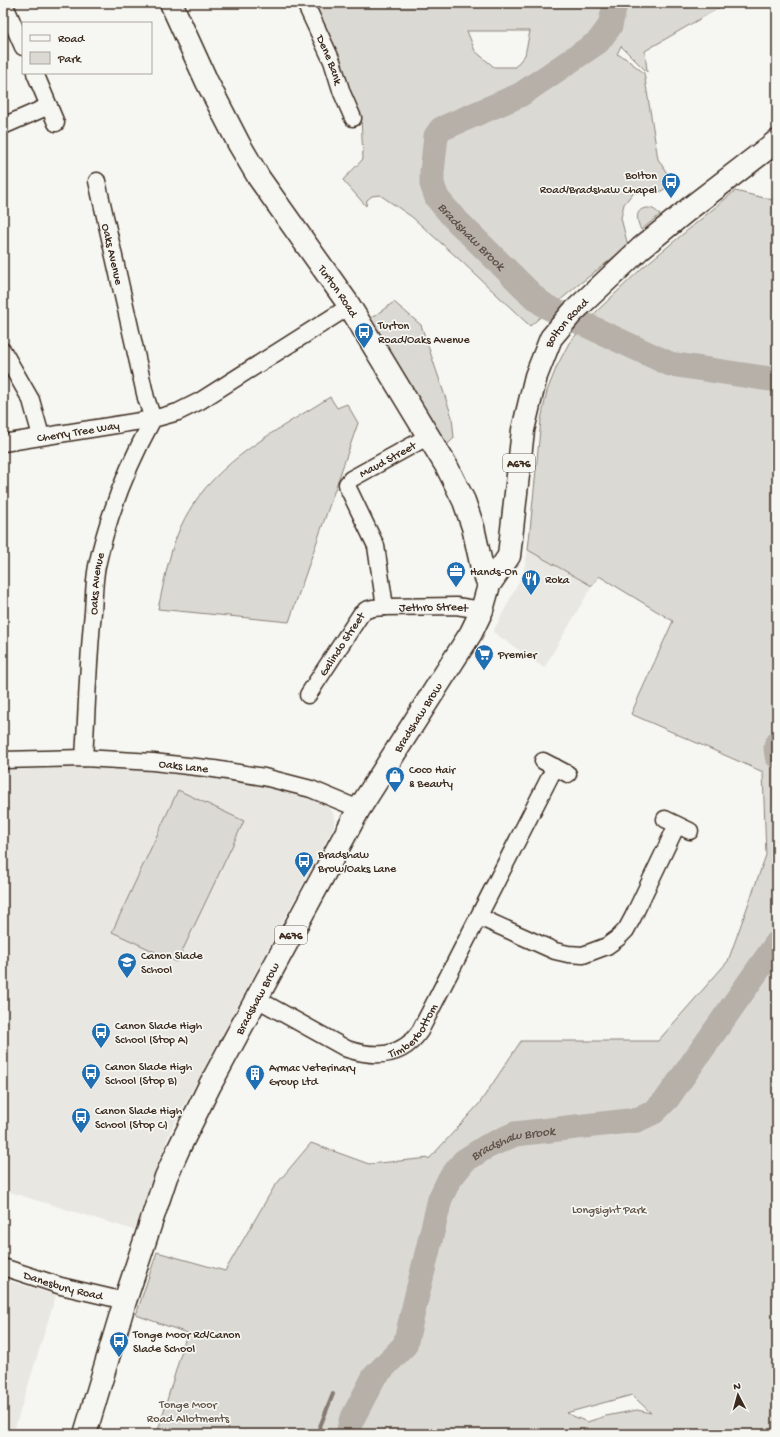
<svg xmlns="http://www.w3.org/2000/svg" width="780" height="1437" viewBox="0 0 780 1437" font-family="'Gochi Hand',sans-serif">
	<rect width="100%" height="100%" fill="#f6f6f2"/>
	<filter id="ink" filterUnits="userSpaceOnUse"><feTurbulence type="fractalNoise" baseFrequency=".025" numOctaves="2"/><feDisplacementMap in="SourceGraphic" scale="8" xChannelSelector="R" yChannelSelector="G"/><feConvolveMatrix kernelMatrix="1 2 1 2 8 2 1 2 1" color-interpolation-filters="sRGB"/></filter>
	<g filter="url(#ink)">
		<g fill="#e8e7e2">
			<path d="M528,550l64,36 -48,82 -51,-36 30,-58z"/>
			<path d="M94,767l136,10 78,16 19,13 6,7 1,6v7l-164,306 -36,98 -131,-40v-420z"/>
			<path d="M3,1279l53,16 -43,139h-10z"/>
		</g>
		<g fill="#dad9d3" stroke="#8a8278" fill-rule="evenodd">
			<path d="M312,3h415l-82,48 2,21 -26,-26 -4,8 8,4 19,15 14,86 15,24 -13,9 -12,-1 -15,2 -9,11 -3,14 7,28 -50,39 -48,41 -70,-66 -48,-43 -32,-22 -8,1 -5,4 -1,6 -23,-26 20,-21 -2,-43zM467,31h63l-5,24 -10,12h-21l-19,-16z"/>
			<path d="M735,191l42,10v1233h-620l30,-101 -51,-18 21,-63 68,19 49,-84 37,-44 58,21 61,-6 49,-54 42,-63h137l70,-80 38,-106 -3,-83 -132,-58 42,-93 -74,-45 -7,10 -64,-36 13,-130 6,-29 10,-25 12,-23 28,-32 45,-43zM632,1395l19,18 -14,-3 -31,6 -19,6 -21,-9z"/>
			<path d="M646,208c7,0 10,2 14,7l-19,15c-4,-9 -7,-20 5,-22z"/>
			<path d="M394,302l27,23 31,92 2,21 -9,9 -78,-126z"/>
			<path d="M330,397l7,11 10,-4 11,19 -69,199 -131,-13c7,-31 12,-64 28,-93 31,-56 92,-86 144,-119z"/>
			<path d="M178,790l66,31 -67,141 -65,-30z"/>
		</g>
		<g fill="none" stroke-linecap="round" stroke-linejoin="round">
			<path stroke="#857a71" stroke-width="4" d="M317,1434l16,-40"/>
			<g stroke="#b6b0a9" stroke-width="25">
				<path id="s1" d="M614,3v6l-4,17 -12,16 -78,53 -79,34 -5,7 -4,36v12l5,14 16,19 83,82 11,8 123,57 107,16"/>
				<path d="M777,744l-1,4 1,8"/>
				<path id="s2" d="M348,1434l3,-13 23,-44 31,-32 35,-146 9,-19 15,-19 22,-14 29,-13 122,-14 17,-8 13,-13 110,-156"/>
			</g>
			<g stroke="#3b2a1e" stroke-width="19">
				<g id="minor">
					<path d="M4,3l19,44"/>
					<path id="s3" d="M305,3l27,58 10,32 11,25"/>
					<path d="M35,73l21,50"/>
					<path d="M3,126l46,-20"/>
					<path d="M3,351l28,49 10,36"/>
					<path id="s4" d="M3,443l150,-24 -7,-21 -49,-217"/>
					<path id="s5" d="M385,607l-9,-61 -28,-58 -1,-4 4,-5 78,-43"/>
					<path id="s6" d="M308,695l53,-81 5,-4 7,-2 12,-1 71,-1 26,4"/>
					<path id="s7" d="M84,758c3,-49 4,-98 9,-146 1,-15 1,-31 4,-46 11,-51 31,-101 56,-147l25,-7 22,-11 150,-95"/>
					<path id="s8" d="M3,760l81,-2 69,4 61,7 50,8 47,12 48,20"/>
					<path d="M543,761l25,13"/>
					<path d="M665,819l25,12"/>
					<path d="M479,917l76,34 13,3 15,1 24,-9 11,-8 8,-8 7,-13 44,-92"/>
					<path id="s9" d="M257,999l90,50c28,9 55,9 73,-18l135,-264"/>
					<path id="s10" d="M3,1267l58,19 64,15"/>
				</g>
			</g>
			<g stroke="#3b2a1e" stroke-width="25">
				<g id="secondary">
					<path id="s11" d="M171,3l36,79 32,62 20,34 88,124 100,165 17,34 9,26 9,41 7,17"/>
				</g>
			</g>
			<g stroke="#3b2a1e" stroke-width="25">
				<g id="primary">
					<path id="s12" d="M85,1434l40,-133 41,-124 12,-27 32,-65 149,-276 112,-176 11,-23 7,-25 20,-29 14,-126 13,-54 15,-38 21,-25 69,-65 49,-40 87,-67"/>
				</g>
			</g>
			<use href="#minor" stroke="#f6f6f2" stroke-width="16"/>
			<use href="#secondary" stroke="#f6f6f2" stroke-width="22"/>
			<use href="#primary" stroke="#f6f6f2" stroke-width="22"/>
		</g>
	</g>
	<defs>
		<g id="bus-pin" transform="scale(1)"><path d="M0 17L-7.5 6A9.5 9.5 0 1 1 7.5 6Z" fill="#1f6fb2" stroke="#f6f6f2"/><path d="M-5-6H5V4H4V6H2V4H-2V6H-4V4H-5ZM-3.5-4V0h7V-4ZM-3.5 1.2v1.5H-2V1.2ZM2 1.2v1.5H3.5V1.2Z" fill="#fff"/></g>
		<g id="office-pin" transform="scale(1)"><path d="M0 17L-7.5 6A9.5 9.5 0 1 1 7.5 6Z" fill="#1f6fb2" stroke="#f6f6f2"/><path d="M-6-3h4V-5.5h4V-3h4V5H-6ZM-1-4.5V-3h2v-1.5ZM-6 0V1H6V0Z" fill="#fff"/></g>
		<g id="restaurant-pin" transform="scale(1)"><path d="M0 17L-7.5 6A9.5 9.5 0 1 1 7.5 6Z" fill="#1f6fb2" stroke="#f6f6f2"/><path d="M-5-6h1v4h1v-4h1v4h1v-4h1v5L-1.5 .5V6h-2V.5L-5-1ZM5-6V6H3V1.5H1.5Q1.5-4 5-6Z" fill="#fff"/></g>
		<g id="supermarket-pin" transform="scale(1)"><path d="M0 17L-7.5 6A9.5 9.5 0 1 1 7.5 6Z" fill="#1f6fb2" stroke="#f6f6f2"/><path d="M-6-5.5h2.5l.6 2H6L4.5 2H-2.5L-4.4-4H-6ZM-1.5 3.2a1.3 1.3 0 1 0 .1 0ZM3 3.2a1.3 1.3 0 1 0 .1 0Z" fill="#fff"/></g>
		<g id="shop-pin" transform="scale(1)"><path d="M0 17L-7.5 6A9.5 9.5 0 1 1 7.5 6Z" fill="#1f6fb2" stroke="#f6f6f2"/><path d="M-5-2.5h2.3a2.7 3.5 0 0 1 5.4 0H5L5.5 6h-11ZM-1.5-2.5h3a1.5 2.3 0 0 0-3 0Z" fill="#fff"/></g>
		<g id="school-pin" transform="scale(1)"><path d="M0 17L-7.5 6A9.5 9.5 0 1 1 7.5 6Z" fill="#1f6fb2" stroke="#f6f6f2"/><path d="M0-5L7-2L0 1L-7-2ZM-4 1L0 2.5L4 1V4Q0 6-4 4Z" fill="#fff"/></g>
		<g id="building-pin" transform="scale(1)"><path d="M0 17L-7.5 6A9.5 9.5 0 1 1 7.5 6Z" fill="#1f6fb2" stroke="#f6f6f2"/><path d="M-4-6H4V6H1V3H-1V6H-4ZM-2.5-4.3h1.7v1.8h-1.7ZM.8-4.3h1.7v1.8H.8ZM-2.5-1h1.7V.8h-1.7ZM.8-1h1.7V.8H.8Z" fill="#fff"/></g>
	</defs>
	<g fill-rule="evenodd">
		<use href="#bus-pin" x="671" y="182"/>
		<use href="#bus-pin" x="364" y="332"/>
		<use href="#office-pin" x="456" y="571"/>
		<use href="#restaurant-pin" x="531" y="579"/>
		<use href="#supermarket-pin" x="484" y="654"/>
		<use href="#shop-pin" x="395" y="776"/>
		<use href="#bus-pin" x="304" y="861"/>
		<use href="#school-pin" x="127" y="962"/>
		<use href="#bus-pin" x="101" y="1032"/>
		<use href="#bus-pin" x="91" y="1073"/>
		<use href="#building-pin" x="255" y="1074"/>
		<use href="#bus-pin" x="81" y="1117"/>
		<use href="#bus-pin" x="119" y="1341"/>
	</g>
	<g text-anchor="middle" stroke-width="3.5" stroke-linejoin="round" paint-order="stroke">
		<g fill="#f6f6f2" stroke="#73675e" stroke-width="1">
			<rect x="503" y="454" width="32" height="18" rx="3"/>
			<rect x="275" y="926" width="32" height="18" rx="3"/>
		</g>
		<g font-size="11" font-weight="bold" fill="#3b2a1e">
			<text x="519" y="467">A676</text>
			<text x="291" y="939">A676</text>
		</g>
		<g font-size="12" fill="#3b2a1e" stroke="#f6f6f2">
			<text dy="4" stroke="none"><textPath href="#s3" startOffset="62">Dene Bank</textPath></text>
			<text transform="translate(113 254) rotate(77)" y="4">Oaks Avenue</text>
			<text dy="4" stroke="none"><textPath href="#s11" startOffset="334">Turton Road</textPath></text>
			<text dy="4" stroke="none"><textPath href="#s12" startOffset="1225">Bolton Road</textPath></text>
			<text dy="4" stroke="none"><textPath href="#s4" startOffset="76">Cherry Tree Way</textPath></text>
			<text dy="4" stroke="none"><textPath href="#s5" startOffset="178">Maud Street</textPath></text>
			<text dy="4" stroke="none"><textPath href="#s7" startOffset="175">Oaks Avenue</textPath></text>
			<text dy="4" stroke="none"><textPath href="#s6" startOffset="171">Jethro Street</textPath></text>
			<text dy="4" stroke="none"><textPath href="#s6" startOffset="61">Galindo Street</textPath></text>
			<text dy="4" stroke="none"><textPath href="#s12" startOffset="794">Bradshaw Brow</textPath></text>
			<text dy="4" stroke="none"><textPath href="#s8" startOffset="181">Oaks Lane</textPath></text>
			<text dy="4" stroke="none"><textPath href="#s12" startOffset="470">Bradshaw Brow</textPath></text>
			<text dy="4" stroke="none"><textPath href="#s9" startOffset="180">Timberbottom</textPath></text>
			<text dy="4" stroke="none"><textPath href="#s10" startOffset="63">Danesbury Road</textPath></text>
		</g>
		<g font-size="12" fill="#3b2a1e" stroke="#f6f6f2" text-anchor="start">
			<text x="657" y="179" text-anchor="end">Bolton<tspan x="657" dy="14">Road/Bradshaw Chapel</tspan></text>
			<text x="378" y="329">Turton<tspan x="378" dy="14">Road/Oaks Avenue</tspan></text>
			<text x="470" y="575">Hands-On</text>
			<text x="545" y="583">Roka</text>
			<text x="498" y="658">Premier</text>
			<text x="409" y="773">Coco Hair<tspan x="409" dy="14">&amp; Beauty</tspan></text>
			<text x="318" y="858">Bradshaw<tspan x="318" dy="14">Brow/Oaks Lane</tspan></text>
			<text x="141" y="959">Canon Slade<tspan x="141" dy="14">School</tspan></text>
			<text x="115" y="1029">Canon Slade High<tspan x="115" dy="14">School (Stop A)</tspan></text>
			<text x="105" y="1070">Canon Slade High<tspan x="105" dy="14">School (Stop B)</tspan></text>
			<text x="269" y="1071">Armac Veterinary<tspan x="269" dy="14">Group Ltd</tspan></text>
			<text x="95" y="1114">Canon Slade High<tspan x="95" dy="14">School (Stop C)</tspan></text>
			<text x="133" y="1338">Tonge Moor Rd/Canon<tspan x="133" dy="14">Slade School</tspan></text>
		</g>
		<g font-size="12" fill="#63564b" stroke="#f6f6f2">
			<text x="609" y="1213">Longsight Park</text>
			<text x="188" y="1408">Tonge Moor<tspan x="188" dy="14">Road Allotments</tspan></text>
		</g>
		<g font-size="13" font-style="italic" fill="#605248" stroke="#f6f6f2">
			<text dy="5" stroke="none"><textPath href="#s1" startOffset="347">Bradshaw Brook</textPath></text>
			<text dy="5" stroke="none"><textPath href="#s2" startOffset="356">Bradshaw Brook</textPath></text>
		</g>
	</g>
	<rect width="780" height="1437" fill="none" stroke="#f6f6f2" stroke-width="16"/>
	<rect x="8" y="8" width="764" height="1421" fill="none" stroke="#3b2a1e" stroke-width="1.5" filter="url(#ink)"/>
	<rect x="22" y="22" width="130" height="52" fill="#f6f6f2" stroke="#aba49d"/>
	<rect x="30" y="35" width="20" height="6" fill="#f6f6f2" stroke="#aba49d"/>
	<text x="58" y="42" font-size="12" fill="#3b2a1e">Road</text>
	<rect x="30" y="52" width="20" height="12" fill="#dad9d3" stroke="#aba49d"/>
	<text x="58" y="62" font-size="12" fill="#3b2a1e">Park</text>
	<g transform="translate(738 1395) rotate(354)" stroke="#f6f6f2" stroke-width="3" paint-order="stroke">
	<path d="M0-3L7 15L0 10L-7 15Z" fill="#3b2a1e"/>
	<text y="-6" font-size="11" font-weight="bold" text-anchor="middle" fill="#3b2a1e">N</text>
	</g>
</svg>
